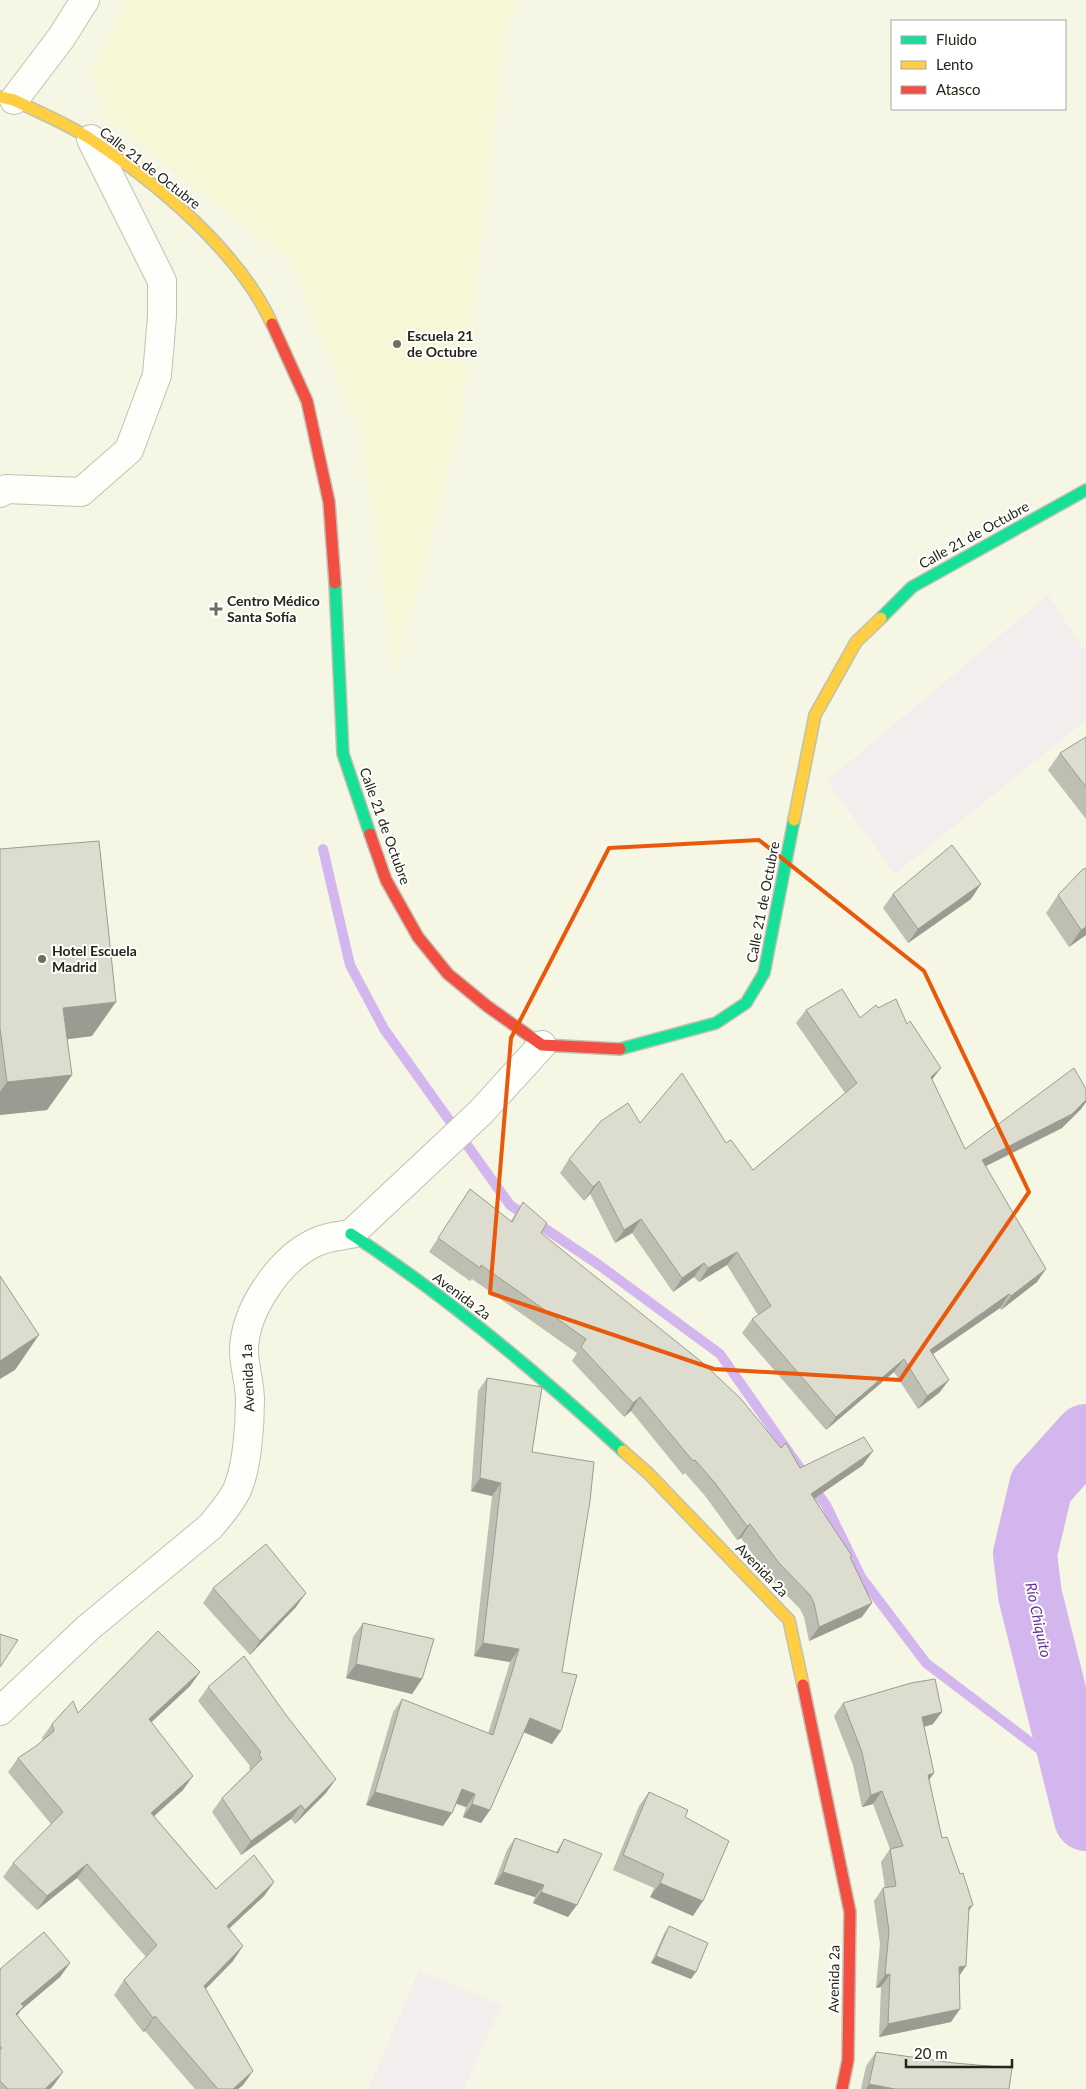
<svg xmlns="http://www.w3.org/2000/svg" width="1086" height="2089" viewBox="0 0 1086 2089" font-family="Lato,sans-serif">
	<rect width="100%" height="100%" fill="#f6f6e4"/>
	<path fill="#f7f7d7" d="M125,0h392l-13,40 -44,388 -65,243 -34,-236 -71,-174 -184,-143 -16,-44z"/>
	<g fill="#f1eeed">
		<path d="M1048,595l38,58v67l-191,154 -68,-93z"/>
		<path d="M419,1971l83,34 -39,84h-95z"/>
	</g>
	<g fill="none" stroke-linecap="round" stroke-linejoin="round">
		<path stroke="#d4b6ee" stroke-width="10" d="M323,849l27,116 34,64 126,176 89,60 121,89 106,151 35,72 65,86 149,113"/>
		<path stroke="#d4b6ee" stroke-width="64" d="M1086,1436l-45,50 -16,68 5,41 56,224"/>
		<g stroke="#c1c1b2" stroke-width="30">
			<g id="street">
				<path d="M14,100l47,-62 24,-38"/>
				<path d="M0,493l6,-4 75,3 48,-42 28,-75 5,-59v-35l-71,-142"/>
				<path d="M0,1711l89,-84 121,-100c10,-12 20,-23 27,-37 10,-22 13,-65 13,-90 0,-17 -6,-33 -6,-49 0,-40 35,-91 70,-108 12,-6 24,-7 37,-9l130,-122 61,-67"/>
			</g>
		</g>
		<g stroke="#c1c1b2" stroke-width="14">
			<g id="fast">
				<path d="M335,583l8,171 27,80"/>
				<path d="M881,618l31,-31 174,-97"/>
				<path d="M620,1049l96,-26 30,-20 18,-30 30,-153"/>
				<path d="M351,1234c97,63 187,139 272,217"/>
			</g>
		</g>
		<g stroke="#c1c1b2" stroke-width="14">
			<g id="slow">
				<path d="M0,97l14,3c26,13 54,24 78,40 66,44 147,111 180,184"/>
				<path d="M794,820l21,-105 41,-73 25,-24"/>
				<path d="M623,1451l26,23 140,146 14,65"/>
			</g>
		</g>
		<g stroke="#c1c1b2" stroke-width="14">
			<g id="jam">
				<path d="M272,324l35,77 22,101 6,81"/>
				<path d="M370,834l16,46 32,57 30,37 39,32 55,39 78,4"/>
				<path d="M803,1685l47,227 -2,148 -6,29"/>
			</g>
		</g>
		<use href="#street" stroke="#fefefb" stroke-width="28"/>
		<use href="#fast" stroke="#16e098" stroke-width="11"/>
		<use href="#slow" stroke="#ffcf43" stroke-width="11"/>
		<use href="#jam" stroke="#f24e42" stroke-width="11"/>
	</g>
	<g fill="#bebeb2">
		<path d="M1086,737v82l-38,-49 12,-17z"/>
		<path d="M0,849l92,187 -25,3 5,36 -25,35 -47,5z"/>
		<path d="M1086,868v67l-17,12 -23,-34 12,-18z"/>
		<path d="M893,894l78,5 -63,44 -25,-35z"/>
		<path d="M806,1010l54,8 72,62 33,69 121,-49v2l-5,7 -19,19 -76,38 51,116 -36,28 -1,-2 -67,46 16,26 -10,13 -21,16 -24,-37 -68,58 -84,-97 10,-14 6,-4 -31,-50 -28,17 -5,-5 -21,15 -41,-59 -17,10 -25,-49 -6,7 -24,-28 9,-14 71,-36 86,20 27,27 92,-77 -49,-70z"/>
		<path d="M470,1189l41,32 12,-19 18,31 240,215 19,20 63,-3 -48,33 35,61 12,58 -53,24 -5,-24 -4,-8 -31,-32 -28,-39 -4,2 -31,-43 -21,-24 -2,2 -52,-64 -7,6 -52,-56 5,-8 -105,-74 -2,2 -41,-29z"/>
		<path d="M487,1378l45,74 30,220 -10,72 -28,-12 -34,78 -9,13 -18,-6 3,-10 -10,-3 -13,22 -77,-21 27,-93 9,-13 86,35 22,-72 -36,-6 18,-160 -21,-5 7,-100z"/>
		<path d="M213,1588l83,19 -46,48 -47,-52z"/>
		<path d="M363,1623l59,56 -10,15 -66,-16 7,-41z"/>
		<path d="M200,1672l-10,14 -39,36 32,68 -29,26 62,73 58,-7 -10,14 -35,32 4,33 -28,28 48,82 -10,14 -5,4h-43l-50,-58 -2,1 -29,-37 10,-15 22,-23 -69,-79 -40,32 -34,-33 10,-14 38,-39 -43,-52 10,-14 18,-12 7,-5 -1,-3 10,-14 26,-11z"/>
		<path d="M208,1687l118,106 -31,31 -4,-5 -50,36 -29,-43 10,-14 28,-28 -1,-2 1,-2 -52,-65z"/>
		<path d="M843,1703l90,21 -9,3 5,52 13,59 26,74 -2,54 -7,10 -8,46 -72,15 2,-50 -5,1 4,-44 -6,-43 9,-13h2l-4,-26 9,-13 -17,-45 -11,3 -9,-42 -19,-49z"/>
		<path d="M649,1792l36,25 8,99 -43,-19 4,-9 -41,-18 26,-64z"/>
		<path d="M515,1838l41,14 8,-13 4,78 -35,-14 2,-6 -41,-13 13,-34z"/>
		<path d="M669,1926l22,53 -40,-16 13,-29z"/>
		<path d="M70,1963l-10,14 -39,33 -4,5 46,57 -10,14 -3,3h-50v-120z"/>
		<path d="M876,2052l78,11 55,26h-148l5,-23z"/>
	</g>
	<g fill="#9b9b91">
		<path d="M981,884l-10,15 -63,44 10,-14z"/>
		<path d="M1086,927v8l-17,12 12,-17z"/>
		<path d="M116,1002l-24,34 -53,7 24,-35z"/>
		<path d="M941,1068l-10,13v-4z"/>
		<path d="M72,1075l-25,35 -47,5v-23l7,-10z"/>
		<path d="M1086,1100v2l-5,7 -19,19 -90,45 10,-13z"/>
		<path d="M599,1181l-9,13 -6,7 9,-14z"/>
		<path d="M641,1219l-9,14 -17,10 9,-13z"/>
		<path d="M737,1252l-10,13 -28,17 9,-14z"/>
		<path d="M704,1263l-10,14 -21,15 9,-14z"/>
		<path d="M1046,1269l-9,13 -36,28 10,-14z"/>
		<path d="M1009,1294l-9,14 -80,55 10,-13z"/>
		<path d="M39,1335l-24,35 -15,9v-18z"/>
		<path d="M904,1359l-10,13 -68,58 10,-13z"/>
		<path d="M949,1380l-10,13 -21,16 9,-13z"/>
		<path d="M640,1397l-9,14 -7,6 9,-14z"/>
		<path d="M873,1451l-10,14 -61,42 9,-13z"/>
		<path d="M480,1478l21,5 -9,13 -21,-5z"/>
		<path d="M750,1524l-9,14 -4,2 10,-14z"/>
		<path d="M306,1593l-10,14 -46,48 10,-14z"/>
		<path d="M872,1603l-10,14 -53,24 10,-14z"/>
		<path d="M483,1643l36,6 -9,13 -36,-6z"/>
		<path d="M356,1664l66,15 -10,15 -66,-16z"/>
		<path d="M200,1672l-10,14 -51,48 10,-15z"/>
		<path d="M942,1712l-9,12 -20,6 9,-13z"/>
		<path d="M530,1718l31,13 -9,13 -31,-13z"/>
		<path d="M934,1773l-9,13 3,-11z"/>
		<path d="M193,1776l-10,14 -42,38 10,-15z"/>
		<path d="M336,1779l-10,14 -31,31 10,-14z"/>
		<path d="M462,1789l13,5 -9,13 -13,-5z"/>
		<path d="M882,1791l-9,13 -11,3 9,-12z"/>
		<path d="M375,1792l77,21 -9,13 -77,-21z"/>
		<path d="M472,1804l18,6 -9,13 -18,-6z"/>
		<path d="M301,1805l-10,14 -50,36 10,-14z"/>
		<path d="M87,1864l-10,14 -40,32 10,-14z"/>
		<path d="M503,1872l41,13 -9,12 -41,-13z"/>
		<path d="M274,1882l-10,14 -47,44 10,-14z"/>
		<path d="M660,1883l43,18 -10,15 -43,-19z"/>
		<path d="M541,1892l36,13 -9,12 -35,-14z"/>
		<path d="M973,1905l-9,13 5,-11z"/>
		<path d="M243,1946l-10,15 -39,40 10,-15z"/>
		<path d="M656,1956l40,16 -5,7 -40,-16z"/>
		<path d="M70,1963l-10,14 -39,33 -7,10 -8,8 15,-24z"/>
		<path d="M966,1966l-9,13 2,-12z"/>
		<path d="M890,1974l-9,13 -5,1 9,-13z"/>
		<path d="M960,2009l-9,13 -72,15 9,-13z"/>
		<path d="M155,2016l-10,15 -2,1 10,-14z"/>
		<path d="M253,2071l-10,14 -5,4h-5z"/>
		<path d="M63,2072l-10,14 -3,3h-5z"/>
		<path d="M869,2084l26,5h-29z"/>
	</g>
	<g fill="#ddddcf" stroke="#9b9b91">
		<path d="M1086,737v50l-26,-34z"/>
		<path d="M99,841l17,161 -53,6 9,67 -65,7 -7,-54v-179z"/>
		<path d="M952,845l29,39 -63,45 -25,-35z"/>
		<path d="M1086,868v59l-5,3 -23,-35 24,-25z"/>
		<path d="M842,989l18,29 16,-13 2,3 18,-9 11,25 3,-3 31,47 -10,9 34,72 109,-81 12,21v11l-14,14 -90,46 64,109 -35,27 -2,-2 -79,56 19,30 -22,16 -23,-37 -68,58 -84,-98 19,-13 -34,-54 -29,16 -4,-5 -22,15 -41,-59 -17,11 -25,-49 -6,6 -24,-28 32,-38 27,-18 12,20 42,-50 44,70 5,-3 22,30 104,-87 -51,-73z"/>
		<path d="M470,1189l42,33 11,-20 24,21 -6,10 162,130 38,36 40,49 5,-5 14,25 64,-31 9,14 -62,43 41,62 -2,1 22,46 -53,24 -5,-24 -4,-8 -31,-32 -29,-39 -3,2 -32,-43 -20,-23 -2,1 -53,-64 -7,6 -52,-56 5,-8 -105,-74 -1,3 -42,-30z"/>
		<path d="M0,1276l39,59 -39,26z"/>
		<path d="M487,1378l55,9 -10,65 62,10 -4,39 -28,171 15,3 -16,56 -31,-13 -40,92 -18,-6 3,-10 -13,-5 -10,24 -77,-21 27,-93 91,36 26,-86 -36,-6 18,-160 -21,-5z"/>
		<path d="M266,1544l40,49 -46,48 -47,-53z"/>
		<path d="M363,1623l71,16 -12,40 -66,-15z"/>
		<path d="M158,1631l42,41 -51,47 44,57 -42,37 65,76 38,-34 20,27 -47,44 16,20 -39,40 49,85 -20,18h-15l-63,-73 -2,2 -29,-38 33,-35 -70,-81 -40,32 -34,-33 50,-51 -45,-54 18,-12 18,-15 -2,-7 21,-23 5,12z"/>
		<path d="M0,1634l18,6 -18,27z"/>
		<path d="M244,1656l42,59 50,64 -31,31 -4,-5 -50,36 -29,-43 40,-39 -3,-5 2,-2 -53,-65z"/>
		<path d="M935,1679l7,33 -20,5 12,56 -6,2 14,63 5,-1 13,37 3,-1 10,32 -4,2 -3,59 -7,1 1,42 -72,15 2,-50 -5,1 4,-44 -6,-43 13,-2 -6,-37 13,-3 -21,-55 -11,4 -9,-43 -19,-49 68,-20z"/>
		<path d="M649,1792l39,18 -3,7 44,24 -26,60 -43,-18 4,-9 -41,-19z"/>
		<path d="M515,1838l43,15 6,-14 38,15 -25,51 -36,-13 3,-7 -41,-13z"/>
		<path d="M669,1926l39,17 -12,29 -40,-16z"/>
		<path d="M44,1932l26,31 -49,41 3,2 -8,8 47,58 -18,17h-37l-8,-8v-31l2,-2 -2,-2v-77z"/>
		<path d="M876,2052l78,11 58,5 -3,21h-114l-26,-5z"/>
	</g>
	<path fill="none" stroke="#e8590c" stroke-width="4" stroke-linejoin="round" d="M759,840l165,131 105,221 -129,188 -186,-11 -224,-76 21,-255 98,-190z"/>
	<g fill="#6e6e5f" stroke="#fff" stroke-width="2">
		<circle cx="397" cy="344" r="5"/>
		<path d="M213.5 601.5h5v5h5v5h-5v5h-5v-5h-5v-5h5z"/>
		<circle cx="42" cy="959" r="5"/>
	</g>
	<g text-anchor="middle" stroke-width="4" stroke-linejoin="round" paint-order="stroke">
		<g font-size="14" fill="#252518" stroke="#fff">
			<text transform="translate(150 168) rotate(38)" y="5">Calle 21 de Octubre</text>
			<text transform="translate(974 535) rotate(-29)" y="5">Calle 21 de Octubre</text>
			<text transform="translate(385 826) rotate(70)" y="5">Calle 21 de Octubre</text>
			<text transform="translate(763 902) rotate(-79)" y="5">Calle 21 de Octubre</text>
			<text transform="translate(462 1296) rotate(37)" y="5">Avenida 2a</text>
			<text transform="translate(248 1378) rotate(-92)" y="5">Avenida 1a</text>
			<text transform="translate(762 1570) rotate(46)" y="5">Avenida 2a</text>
			<text transform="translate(834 1979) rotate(-89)" y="5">Avenida 2a</text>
		</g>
		<g font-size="14" font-weight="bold" fill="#252518" stroke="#fff" text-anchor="start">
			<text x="407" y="341">Escuela 21<tspan x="407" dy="16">de Octubre</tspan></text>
			<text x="227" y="606">Centro Médico<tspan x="227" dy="16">Santa Sofía</tspan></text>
			<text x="52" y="956">Hotel Escuela<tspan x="52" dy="16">Madrid</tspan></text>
		</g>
		<g font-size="15" font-style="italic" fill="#673195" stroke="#fff">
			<text transform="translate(1038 1620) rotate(78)" y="5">Río Chiquito</text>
		</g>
	</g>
	<rect x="891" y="20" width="175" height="90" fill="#ffffff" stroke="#a8a8a3"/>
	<rect x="901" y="36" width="25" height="8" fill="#16e098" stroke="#a8a8a3"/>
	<text x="936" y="45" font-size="15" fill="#252518">Fluido</text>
	<rect x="901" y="61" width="25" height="8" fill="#ffcf43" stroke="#a8a8a3"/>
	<text x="936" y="70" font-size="15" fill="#252518">Lento</text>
	<rect x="901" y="86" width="25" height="8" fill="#f24e42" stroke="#a8a8a3"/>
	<text x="936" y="95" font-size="15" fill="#252518">Atasco</text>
	<path d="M906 2059v8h106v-8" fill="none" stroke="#252518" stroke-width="2.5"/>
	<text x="914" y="2059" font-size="15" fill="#252518" stroke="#ffffff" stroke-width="4" paint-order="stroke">20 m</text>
</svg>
